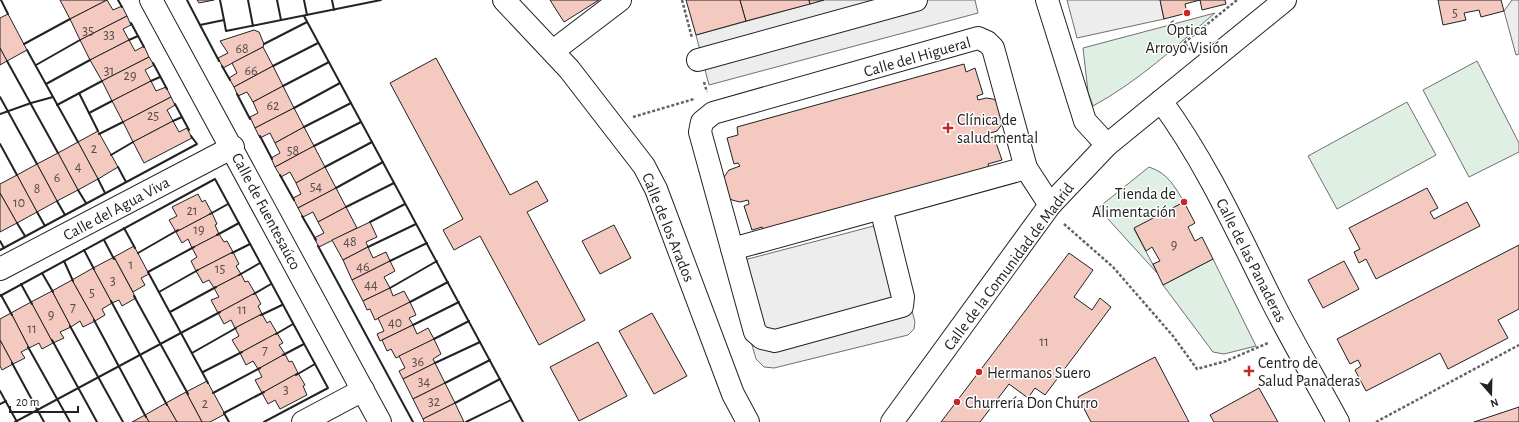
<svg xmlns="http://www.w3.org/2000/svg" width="1519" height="422" viewBox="0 0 1519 422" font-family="'Alegreya Sans',sans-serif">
	<rect width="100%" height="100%" fill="#fff"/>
	<g fill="#e0efe3" stroke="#6f6f6f">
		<path d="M1215,13c-39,33 -76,68 -122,93l-5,-14 -5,-44z"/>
		<path d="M1477,61l42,82v9l-50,25 -46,-87z"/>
		<path d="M1407,102l29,53 -99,54 -29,-53z"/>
		<path d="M1149,167c19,6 26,20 35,35l-50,27 24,45 -60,-66z"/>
		<path d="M1213,259l43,87 -32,8 -11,-2 -50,-67z"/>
	</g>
	<g fill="#ededed" stroke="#6f6f6f">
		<path d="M824,0h151l3,13 -269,72 -13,-50z"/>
		<path d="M1067,0h93l4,19 -87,19z"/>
		<path d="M1512,0h7v54l-3,1 -12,-44z"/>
		<path d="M889,222l26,100 -1,7 -6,6 -134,33 -10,-1 -8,-8 -27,-95z"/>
	</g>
	<g fill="#f3c9c0" stroke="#222">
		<path d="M60,0h47l-37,19z"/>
		<path d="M107,0l6,10 9,-4 5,10 -47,24 -10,-21z"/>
		<path d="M197,0h17l-15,3z"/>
		<path d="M550,0h49l-35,22z"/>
		<path d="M686,0h54l6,21 -50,14z"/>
		<path d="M740,0h69l1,4 -64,17z"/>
		<path d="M809,0h15l-14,4z"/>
		<path d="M1160,0h65l1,4 -24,6 -2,-10 -15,4 2,9 -23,6z"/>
		<path d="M1438,0h63l3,11 -23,6 -2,-7 -15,3 2,7 -23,5z"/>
		<path d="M8,14l19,36 -20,11 -7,-13v-30z"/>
		<path d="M127,16l4,9 -8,4 6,11 -39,20 -10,-20z"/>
		<path d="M254,30l5,2 5,12 -1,3 -40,21 -5,-10 10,-5 -8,-12z"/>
		<path d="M129,40l6,11 9,-5 5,11 -47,24 -12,-21z"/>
		<path d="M263,47l10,19 -39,21 -5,-9 8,-5 -5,-10z"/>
		<path d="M0,48l7,13 -7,4z"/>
		<path d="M149,57l5,8 -9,5 6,11 -39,20 -10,-20z"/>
		<path d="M436,58l74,137 27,-14 11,20 -21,11 58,108 -46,25 -59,-109 -26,14 -11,-20 20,-11 -73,-136z"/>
		<path d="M964,64l2,8 9,-4 8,26 -6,2 1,4 8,-2 7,1 8,5 2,19 -6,8 -10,3 1,4 6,-1 8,23 -14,4 2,8 -225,61 -3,-6 -10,3 -8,-24 5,-2 -1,-4 -8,2 -8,-2 -6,-4 -4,-11 2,-8 5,-7 11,-4 -2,-3 -4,1 -7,-26 11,-3 -1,-8z"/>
		<path d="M273,66l10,20 -30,16 -6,-10 -9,4 -4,-9z"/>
		<path d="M151,81l5,10 10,-4 5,10 -48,25 -11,-21z"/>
		<path d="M283,86l11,22 -39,20 -5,-11 8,-4 -5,-11z"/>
		<path d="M171,97l4,8 -8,5 6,11 -40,21 -10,-20z"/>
		<path d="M294,108l10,19 -29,16 -5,-10 -10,5 -5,-10z"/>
		<path d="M173,121l6,11 8,-4 5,10 -48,25 -11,-21z"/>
		<path d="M304,127l10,19 -39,21 -4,-9 9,-5 -5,-10z"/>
		<path d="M98,131l20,36 -20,12 -20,-37z"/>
		<path d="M78,142l20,37 -20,11 -20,-37z"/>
		<path d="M314,146l11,21 -29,16 -6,-11 -9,5 -6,-10z"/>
		<path d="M58,153l20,37 -21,11 -20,-37z"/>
		<path d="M37,164l20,37 -20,11 -20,-37z"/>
		<path d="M325,167l11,21 -38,20 -5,-10 8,-4 -5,-11z"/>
		<path d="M17,175l20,37 -20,11 -17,-30v-9z"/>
		<path d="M336,188l10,19 -28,15 -5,-10 -10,5 -5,-9z"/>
		<path d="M1427,188l11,20 -8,4 4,7 33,-17 13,24 -104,53 -10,-20 -7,4 -5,-11 6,-3 -11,-21z"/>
		<path d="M0,193l17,30 -17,9z"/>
		<path d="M198,194l4,8 3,-2 7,13 -36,19 -7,-12 8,-4 -5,-9z"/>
		<path d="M1184,202l11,21 -7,4 7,14 7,-4 11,22 -50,26 -10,-21 7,-3 -8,-14 -6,4 -12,-23z"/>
		<path d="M346,207l11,21 -38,19 -5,-9 10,-5 -6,-11z"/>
		<path d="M212,213l5,11 -2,1 4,9 -27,14 -4,-9 -6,4 -6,-11z"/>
		<path d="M370,222l7,15 -11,5 2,5 -25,13 -11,-20z"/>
		<path d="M614,225l17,33 -31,16 -18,-33z"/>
		<path d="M219,234l5,8 3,-1 6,11 -37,19 -5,-10 6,-4 -5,-9z"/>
		<path d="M1519,245v64l-21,11 10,18 -60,31 -8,-16 -74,38 -11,-21 6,-4 -3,-6 -8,4 -13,-25z"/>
		<path d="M134,246l15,28 -8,4 4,7 -12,7 -19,-35z"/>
		<path d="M368,247l5,11 13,-6 4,9 -38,19 -9,-20z"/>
		<path d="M233,252l6,12 -3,2 5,8 -27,14 -5,-8 -6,3 -7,-12z"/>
		<path d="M1069,253l24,17 -19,27 18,13 8,-12 11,9 -66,88 -10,-7 -7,10 -19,-14 -29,38h-39z"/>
		<path d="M114,257l22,41 -14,8 -3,-6 -7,3 -19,-35z"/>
		<path d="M390,261l5,10 -11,6 6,11 -27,13 -11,-21z"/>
		<path d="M1344,261l15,28 -36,19 -15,-28z"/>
		<path d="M93,268l19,35 -10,6 3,6 -10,6 -23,-41z"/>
		<path d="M241,274l4,8 3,-1 7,12 -37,20 -7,-13 8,-3 -5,-9z"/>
		<path d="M72,280l23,41 -12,6 -3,-6 -9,6 -19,-36z"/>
		<path d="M390,288l3,8 11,-5 6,11 -35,18 -5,-11 -3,1 -4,-9z"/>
		<path d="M52,291l19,36 -11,5 4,6 -11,5 -22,-41z"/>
		<path d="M255,293l6,11 -3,2 4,8 -27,14 -4,-8 -7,4 -6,-11z"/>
		<path d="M31,302l22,41 -11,6 -3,-6 -10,5 -18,-35z"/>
		<path d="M410,302l6,13 -7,3 4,7 -33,16 -3,-7 7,-3 -6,-13z"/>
		<path d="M11,313l18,35 -8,4 4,6 -12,6 -13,-24v-21z"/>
		<path d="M652,313l35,63 -33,18 -35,-63z"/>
		<path d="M262,314l5,9 3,-2 7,12 -37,20 -8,-13 7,-4 -4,-8z"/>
		<path d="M413,325l4,9 11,-6 6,11 -38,19 -5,-9 -4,2 -5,-11z"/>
		<path d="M277,333l6,10 -4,2 6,9 -27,15 -5,-8 -7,4 -6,-12z"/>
		<path d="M434,339l7,15 -8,5 2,4 -32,16 -4,-8 6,-3 -6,-12z"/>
		<path d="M0,340l13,24 -11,6 -2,-4z"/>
		<path d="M598,342l29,54 -48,25 -29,-54z"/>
		<path d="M285,354l4,8 3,-1 6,12 -36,20 -7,-13 7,-3 -4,-8z"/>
		<path d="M1155,357l34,65h-98l-13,-25z"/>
		<path d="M435,363l10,20 -32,16 -10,-20z"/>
		<path d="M298,373l7,12 -2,1 4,9 -27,14 -5,-9 -7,4 -6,-11z"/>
		<path d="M207,381l18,33 -15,8h-8l-16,-30z"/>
		<path d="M445,383l10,20 -32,16 -10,-20z"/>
		<path d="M1259,388l19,34h-64l-4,-7z"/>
		<path d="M186,392l16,30h-25l-11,-19z"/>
		<path d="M166,403l11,19h-28l-4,-7z"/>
		<path d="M455,403l9,19h-40l-1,-3z"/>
		<path d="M1519,407v15h-45z"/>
		<path d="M145,415l4,7h-17z"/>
	</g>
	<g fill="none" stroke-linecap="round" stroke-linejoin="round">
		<g stroke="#222" stroke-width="24">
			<g id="minor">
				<path d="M151,0l229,422"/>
				<path d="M504,0l65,69 75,97 12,23 77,205 15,28"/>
				<path d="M1047,0l38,121 22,24"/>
				<path d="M553,51l67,-51"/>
				<path d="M698,60l218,-60"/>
				<path d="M1161,101c45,61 76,130 110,198 21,42 45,82 67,123"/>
				<path d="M1026,168l24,37"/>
				<path d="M732,249l294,-81 -33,-120 -6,-6 -9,-4 -265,75 -11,9 -2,10 55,200 7,6 13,3 127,-35 1,-9 -22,-89"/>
				<path d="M0,269l233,-122"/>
				<path d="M303,422l60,-32"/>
				<path d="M892,422l158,-217 57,-60 178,-145"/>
			</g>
		</g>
		<g stroke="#646464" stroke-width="2.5" stroke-dasharray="3 2" stroke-linecap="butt">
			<path d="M682,0l10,38"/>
			<path d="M1191,50l-7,-7 53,-43"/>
			<path d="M704,82l3,10"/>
			<path d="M633,117l61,-18"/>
			<path d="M1064,224l49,43 60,69 24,33 29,-8 42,-18"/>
			<path d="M1376,422l143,-77"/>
		</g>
		<use href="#minor" stroke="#fff" stroke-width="22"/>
		<g stroke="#222" stroke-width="2">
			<path d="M1,0l7,14"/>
			<path d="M118,0l4,7"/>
			<path d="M187,0l13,25 24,-5 2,11 155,-31"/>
			<path d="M220,0l4,20"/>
			<path d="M248,0l5,26"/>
			<path d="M277,0l4,20"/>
			<path d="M304,0l3,15"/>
			<path d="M332,0l2,10"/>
			<path d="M304,16l219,406"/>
			<path d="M131,23l13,24"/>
			<path d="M200,25l19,36"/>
			<path d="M129,40l9,-4"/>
			<path d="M24,44l46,-25"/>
			<path d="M264,44l43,-22"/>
			<path d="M27,50l51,92"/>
			<path d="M7,61l51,92"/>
			<path d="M153,63l14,26"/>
			<path d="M36,65l44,-25"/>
			<path d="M222,66l8,14"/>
			<path d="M273,66l45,-23"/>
			<path d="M151,81l9,-4"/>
			<path d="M46,84l44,-24"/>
			<path d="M283,86l46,-24"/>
			<path d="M79,93l19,38"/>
			<path d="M237,94l13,25"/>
			<path d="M0,97l37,67"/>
			<path d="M175,104l14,26"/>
			<path d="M57,105l45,-24"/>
			<path d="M294,108l46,-25"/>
			<path d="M89,113l23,-12"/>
			<path d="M0,114l31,-11 22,-6"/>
			<path d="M173,121l9,-4"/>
			<path d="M304,127l47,-24"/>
			<path d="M99,134l24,-12"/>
			<path d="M260,136l12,23"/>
			<path d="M0,144l17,31"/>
			<path d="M314,146l47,-24"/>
			<path d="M111,155l22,-13"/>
			<path d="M118,167l8,15"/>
			<path d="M325,167l47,-25"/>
			<path d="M280,175l14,25"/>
			<path d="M98,179l7,14"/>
			<path d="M336,188l47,-26"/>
			<path d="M78,190l8,13"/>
			<path d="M57,201l8,14"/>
			<path d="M346,207l48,-24"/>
			<path d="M37,212l8,14"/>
			<path d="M210,214l18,-10"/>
			<path d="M302,216l14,24"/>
			<path d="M370,222l35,-18"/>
			<path d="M17,223l8,13"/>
			<path d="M124,228l11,20"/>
			<path d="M217,235l22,-12"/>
			<path d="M104,240l10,19"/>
			<path d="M0,241l4,7"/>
			<path d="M318,246l95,176"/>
			<path d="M368,247l48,-23"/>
			<path d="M0,250l197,-106 -6,-8"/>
			<path d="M84,250l10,19"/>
			<path d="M138,253l40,-23"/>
			<path d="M232,253l18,-9"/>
			<path d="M64,261l9,20"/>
			<path d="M390,261l37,-18"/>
			<path d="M148,272l60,111"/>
			<path d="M148,272l46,-25"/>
			<path d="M42,273l11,19"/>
			<path d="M239,275l21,-12"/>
			<path d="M21,284l11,20"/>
			<path d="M390,288l47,-27"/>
			<path d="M159,292l39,-22"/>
			<path d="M254,294l17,-10"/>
			<path d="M1,295l11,20"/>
			<path d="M0,296l215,-117 113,209 -64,34"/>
			<path d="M134,296l54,98"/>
			<path d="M111,301l56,104"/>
			<path d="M410,302l38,-20"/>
			<path d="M170,312l46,-25"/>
			<path d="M261,315l21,-10"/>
			<path d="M94,320l52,97"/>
			<path d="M413,325l46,-23"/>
			<path d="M70,326l53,96"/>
			<path d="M276,334l17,-10"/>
			<path d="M434,339l35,-18"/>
			<path d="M52,340l45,82"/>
			<path d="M28,347l42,75"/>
			<path d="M192,353l44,-25"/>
			<path d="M283,355l21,-11"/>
			<path d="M12,363l32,59"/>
			<path d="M435,363l45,-21"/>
			<path d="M203,372l39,-20"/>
			<path d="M296,375l19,-11"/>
			<path d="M445,383l45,-23"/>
			<path d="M0,391l17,31"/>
			<path d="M213,393l47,-25"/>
			<path d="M455,403l45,-24"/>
			<path d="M0,404l6,-3"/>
			<path d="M224,413l5,9"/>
			<path d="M224,413l40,-21"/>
			<path d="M15,422l205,-110"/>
			<path d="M466,422l45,-22"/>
		</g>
	</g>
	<g fill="#c62828" stroke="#fff" stroke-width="1.5">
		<circle cx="1187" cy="13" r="4"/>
		<path d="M946 122h4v4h4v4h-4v4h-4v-4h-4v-4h4z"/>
		<circle cx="1184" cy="202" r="4"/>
		<path d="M1247 365h4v4h4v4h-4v4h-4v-4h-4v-4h4z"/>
		<circle cx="979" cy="372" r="4"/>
		<circle cx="957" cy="402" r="4"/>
	</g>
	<g text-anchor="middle" stroke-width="3" stroke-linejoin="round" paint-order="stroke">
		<g font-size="14" fill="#564c4a">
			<text x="1455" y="17">5</text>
			<text x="88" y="35">35</text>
			<text x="109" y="39">33</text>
			<text x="242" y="53">68</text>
			<text x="109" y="75">31</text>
			<text x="251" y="75">66</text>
			<text x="130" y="80">29</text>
			<text x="273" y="110">62</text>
			<text x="153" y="120">25</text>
			<text x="94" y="153">2</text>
			<text x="293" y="155">58</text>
			<text x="78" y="171">4</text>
			<text x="57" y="182">6</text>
			<text x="316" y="191">54</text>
			<text x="37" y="193">8</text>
			<text x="19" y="207">10</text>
			<text x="192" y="215">21</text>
			<text x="199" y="234">19</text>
			<text x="350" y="246">48</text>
			<text x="1174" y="249">9</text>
			<text x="131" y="269">1</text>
			<text x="363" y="271">46</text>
			<text x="220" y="273">15</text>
			<text x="113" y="285">3</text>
			<text x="371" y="289">44</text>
			<text x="92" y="297">5</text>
			<text x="73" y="311">7</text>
			<text x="242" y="314">11</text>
			<text x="51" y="319">9</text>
			<text x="395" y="327">40</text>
			<text x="32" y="333">11</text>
			<text x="1044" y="346">11</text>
			<text x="265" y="354">7</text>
			<text x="418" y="366">36</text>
			<text x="424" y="386">34</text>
			<text x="286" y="394">3</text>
			<text x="434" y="406">32</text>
			<text x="205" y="408">2</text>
		</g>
		<g font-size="16" fill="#222" stroke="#fff" text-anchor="start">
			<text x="1187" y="35" text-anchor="middle">Óptica<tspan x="1187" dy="18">Arroyo Visión</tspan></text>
			<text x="957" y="125">Clínica de<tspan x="957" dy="18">salud mental</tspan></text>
			<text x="1176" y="199" text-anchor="end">Tienda de<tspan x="1176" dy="18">Alimentación</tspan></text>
			<text x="1258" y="368">Centro de<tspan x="1258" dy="18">Salud Panaderas</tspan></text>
			<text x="987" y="378">Hermanos Suero</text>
			<text x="965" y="408">Churrería Don Churro</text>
		</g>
		<g font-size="16" fill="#222" stroke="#fff">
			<text transform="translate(917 56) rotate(-16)" y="6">Calle del Higueral</text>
			<text transform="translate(116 208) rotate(-28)" y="6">Calle del Agua Viva</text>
			<text transform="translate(267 211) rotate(62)" y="6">Calle de Fuentesaúco</text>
			<text transform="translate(669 227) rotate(68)" y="6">Calle de los Arados</text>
			<text transform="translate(1252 260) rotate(63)" y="6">Calle de las Panaderas</text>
			<text transform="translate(1008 266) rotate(-53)" y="6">Calle de la Comunidad de Madrid</text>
		</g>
	</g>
	<g transform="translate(1491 394) rotate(160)" stroke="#ffffff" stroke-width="3" paint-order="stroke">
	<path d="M0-3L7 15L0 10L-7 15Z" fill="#222222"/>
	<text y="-6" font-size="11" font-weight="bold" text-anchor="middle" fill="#222222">N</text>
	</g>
	<path d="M10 406v6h68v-6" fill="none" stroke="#222222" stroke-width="2"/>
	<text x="16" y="406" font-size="12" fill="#222222" stroke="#ffffff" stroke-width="3" paint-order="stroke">20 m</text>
</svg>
